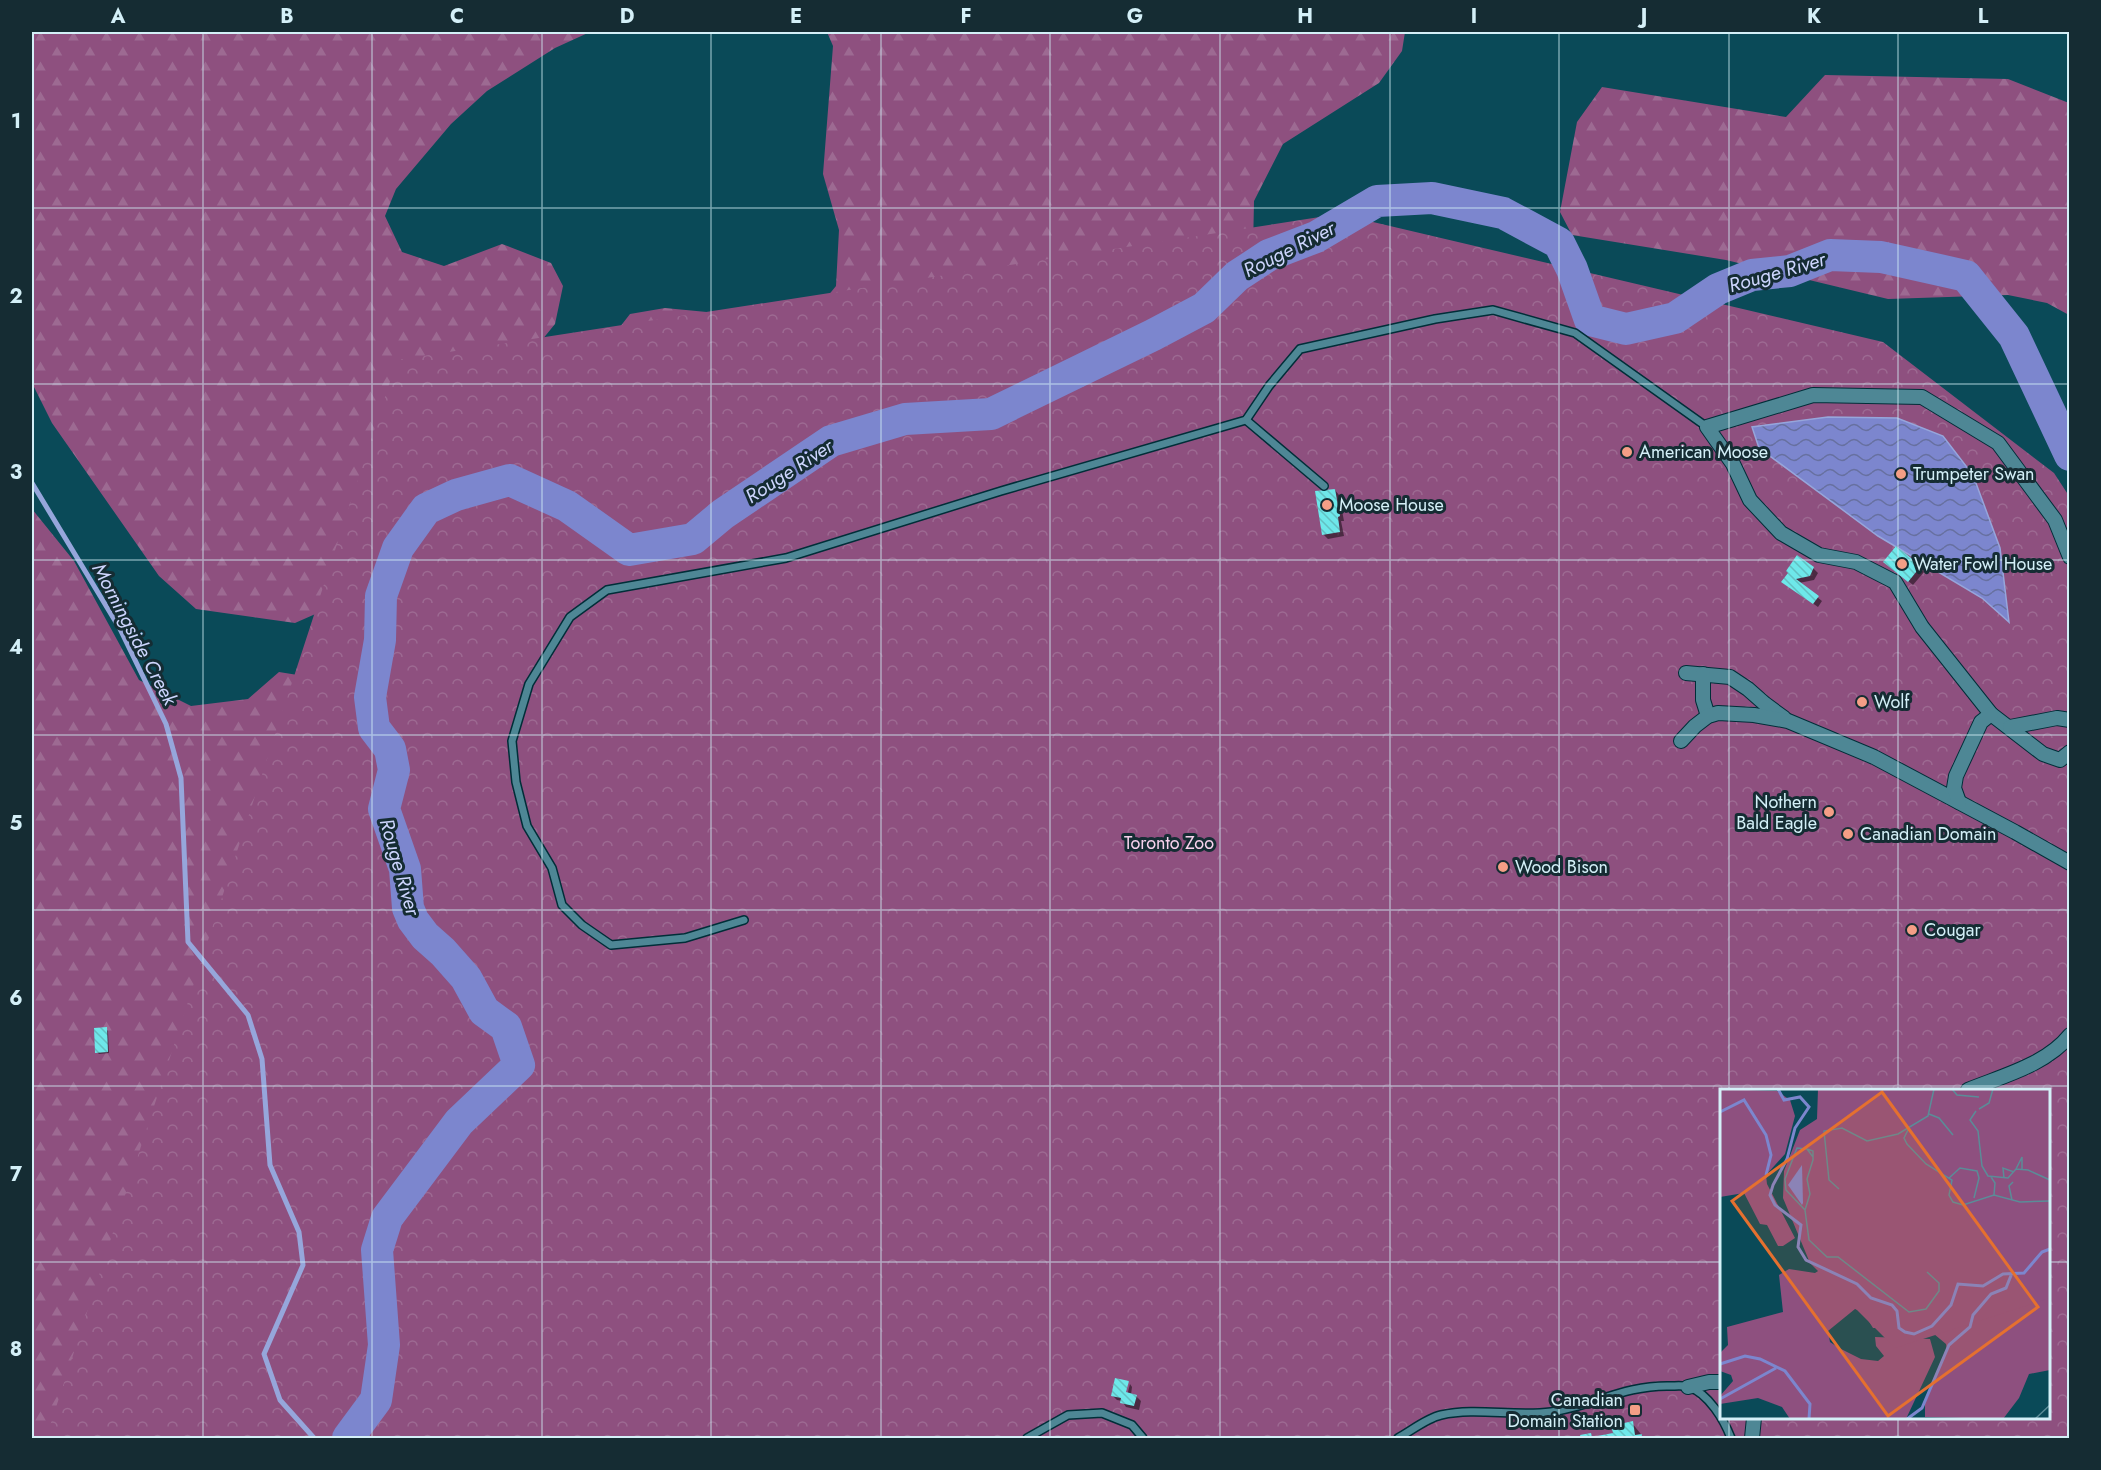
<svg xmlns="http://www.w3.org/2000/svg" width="2101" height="1470" font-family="Jost,sans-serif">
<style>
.forest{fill:url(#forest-firs)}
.park{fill:url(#park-crowns);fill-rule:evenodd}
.water{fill:url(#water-waves);stroke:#96a6db;stroke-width:1.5}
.shadow{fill:#0007}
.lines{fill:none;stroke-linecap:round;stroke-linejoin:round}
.stream{stroke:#96a6db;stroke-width:5}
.river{stroke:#7c86ce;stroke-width:32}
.building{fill:url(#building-back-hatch)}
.lane-casing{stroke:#002e38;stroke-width:10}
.street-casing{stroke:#002e38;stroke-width:16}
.lane{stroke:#4e8795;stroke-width:7}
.street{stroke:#4e8795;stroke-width:14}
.grid{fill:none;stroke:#d4f0f8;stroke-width:1.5;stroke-opacity:0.55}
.poi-dot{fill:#f49e86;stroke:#152c33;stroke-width:2}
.labels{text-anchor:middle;stroke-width:6;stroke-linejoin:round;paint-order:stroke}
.poi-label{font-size:18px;fill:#d4f0f8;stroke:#152c33;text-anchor:start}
.park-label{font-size:18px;fill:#f8d2ed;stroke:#152c33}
.water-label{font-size:20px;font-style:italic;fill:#cdd5fd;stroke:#152c33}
.inset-river{fill:none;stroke:#7c86ce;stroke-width:3}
.inset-road{fill:none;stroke:#5b8c98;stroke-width:1.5}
.view{fill:#e5702f;fill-opacity:0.15;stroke:#e5702f;stroke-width:3}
.inset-edge{fill:none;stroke:#d4f0f8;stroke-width:3}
.neatline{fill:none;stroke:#d4f0f8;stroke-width:2}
.grid-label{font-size:20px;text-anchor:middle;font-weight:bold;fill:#d4f0f8}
</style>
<defs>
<pattern id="forest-firs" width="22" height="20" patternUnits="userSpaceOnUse" patternTransform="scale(1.5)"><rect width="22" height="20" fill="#8e507f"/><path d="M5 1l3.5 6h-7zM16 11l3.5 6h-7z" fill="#9d6a92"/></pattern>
<pattern id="park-crowns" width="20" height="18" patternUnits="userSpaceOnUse" patternTransform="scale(1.5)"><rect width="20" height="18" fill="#8e507f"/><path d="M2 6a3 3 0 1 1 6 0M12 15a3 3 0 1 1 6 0" fill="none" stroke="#9d6a92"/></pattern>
<pattern id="water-waves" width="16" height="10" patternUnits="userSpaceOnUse" patternTransform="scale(1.5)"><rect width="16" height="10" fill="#7c86ce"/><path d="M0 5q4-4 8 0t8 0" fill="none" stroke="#6770a0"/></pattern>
<pattern id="building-back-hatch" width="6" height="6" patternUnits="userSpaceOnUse" patternTransform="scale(1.5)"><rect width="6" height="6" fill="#6ee8ea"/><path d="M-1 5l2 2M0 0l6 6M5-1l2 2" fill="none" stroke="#62c0c2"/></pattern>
</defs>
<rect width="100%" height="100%" fill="#0a4a58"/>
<g class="forest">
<path d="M 32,32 L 590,32 L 555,48 L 487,91 L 451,124 L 396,189 L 385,216 L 402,252 L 444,266 L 502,244 L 551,263 L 563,286 L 555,324 L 471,427 L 329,608 L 295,623 L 196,609 L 159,576 L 52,423 L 32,383 Z"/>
<path d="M 827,32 L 1405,32 L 1402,51 L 1379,83 L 1283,144 L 1254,201 L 1252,299 L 585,372 L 630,314 L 665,308 L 780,319 L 818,308 L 836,286 L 839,230 L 823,174 L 833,46 Z"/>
<path d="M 1825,75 L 2008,79 L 2069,103 L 2069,315 L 2047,303 L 2008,295 L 1888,299 L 1726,260 L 1572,235 L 1560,212 L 1577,122 L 1602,87 L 1786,117 Z"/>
<path d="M 32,509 L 74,561 L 139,680 L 191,706 L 248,699 L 279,672 L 310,677 L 308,1438 L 32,1438 Z"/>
</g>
<path class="park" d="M 1339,214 L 1883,342 L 2054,473 L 2069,496 L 2069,1438 L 46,1438 L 397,360 ZM 1722,1090 L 2048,1090 L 2048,1418 L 1722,1418 Z"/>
<path class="water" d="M 1828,417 L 1897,418 L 1943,436 L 1973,475 L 2000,548 L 2009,622 L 1982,598 L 1878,536 L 1759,448 L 1752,427 Z"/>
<g class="shadow">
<path d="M 1335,490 L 1339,495 L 1344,521 L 1341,521 L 1344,536 L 1328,539 L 1323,534 Z"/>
<path d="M 1890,566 L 1920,568 L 1924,572 L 1913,585 Z"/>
<path d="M 1813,568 L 1818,573 L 1814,580 L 1799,583 L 1822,601 L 1818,607 L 1783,582 Z"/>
<path d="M 106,1029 L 108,1031 L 109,1053 L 99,1054 L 97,1052 Z"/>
<path d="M 1128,1383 L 1123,1399 L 1126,1400 L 1130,1384 L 1132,1387 L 1131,1395 L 1136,1396 L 1141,1401 L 1139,1410 L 1126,1407 L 1122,1401 L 1117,1400 L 1112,1395 Z"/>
<path d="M 1632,1423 L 1644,1438 L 1582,1438 L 1581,1437 L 1591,1435 L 1594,1438 L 1615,1434 Z"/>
</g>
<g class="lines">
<path class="stream" d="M 32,483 L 120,629 L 166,724 L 181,778 L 188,942 L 248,1015 L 262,1059 L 270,1165 L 299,1232 L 303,1265 L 264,1354 L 280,1400 L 314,1438"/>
<path class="river" d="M 348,1438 L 376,1400 L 384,1345 L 377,1250 L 387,1218 L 459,1122 L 519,1065 L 506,1027 L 484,1011 L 466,978 L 443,952 L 425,936 L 413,920 L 408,908 L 405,869 L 384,809 L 394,770 L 390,749 L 374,728 L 370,697 L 380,640 L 381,596 L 398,548 L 426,509 L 456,495 L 510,480 L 567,506 L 629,550 L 693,539 L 723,514 L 831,441 L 905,419 L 991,414 L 1153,335 L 1204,308 L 1237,276 L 1269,255 L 1316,237 L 1377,201 L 1432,198 L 1503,213 L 1559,243 L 1572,269 L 1590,320 L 1626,329 L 1675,318 L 1718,289 L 1752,275 L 1790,271 L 1830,255 L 1881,257 L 1966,276 L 2014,336 L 2070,455"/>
</g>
<g class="building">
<path d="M 1335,489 L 1340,516 L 1338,517 L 1340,532 L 1322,535 L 1315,491 Z"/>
<path d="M 1896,546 L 1921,566 L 1908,582 L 1883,562 Z"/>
<path d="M 1797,555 L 1814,567 L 1810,576 L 1796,579 L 1819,596 L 1813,604 L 1781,582 L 1788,573 L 1786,571 Z"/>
<path d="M 107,1027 L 108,1052 L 95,1053 L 94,1028 Z"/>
<path d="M 1115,1378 L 1129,1381 L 1126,1392 L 1137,1395 L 1134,1406 L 1120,1403 L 1121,1398 L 1111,1396 Z"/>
<path d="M 1633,1421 L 1635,1435 L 1642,1434 L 1642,1438 L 1580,1438 L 1580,1435 L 1591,1433 L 1592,1437 L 1613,1433 L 1611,1426 Z"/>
</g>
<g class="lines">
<g class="lane-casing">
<g id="lane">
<path d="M 1246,420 L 1324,486"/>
<path d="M 744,920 L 685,938 L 611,945 L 582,925 L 562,905 L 552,868 L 527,826 L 516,782 L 512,741 L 529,684 L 570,617 L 607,590 L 786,558 L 1001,491 L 1246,420 L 1269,386 L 1300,349 L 1435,319 L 1493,310 L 1575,333 L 1707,427"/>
<path d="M 1027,1438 L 1068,1415 L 1102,1413 L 1132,1425 L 1143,1438"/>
<path d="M 1398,1438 C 1411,1431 1427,1418 1441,1415 C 1477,1407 1514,1417 1551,1412 C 1593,1406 1624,1385 1670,1386 C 1676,1386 1684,1385 1689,1387 C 1709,1394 1724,1420 1731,1438"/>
</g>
</g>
<g class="street-casing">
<g id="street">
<path d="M 2070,557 L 2055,520 L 1998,443 L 1922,397 L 1813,395 L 1707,427 L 1733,464 L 1750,500 L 1781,533 L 1819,555 L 1856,562 L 1895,582 L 1922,627 L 1991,714 L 2043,754 L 2060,760 L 2070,752"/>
<path d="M 1686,673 L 1730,677 L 1748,689 L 1765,704 L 1784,718"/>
<path d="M 1703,674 L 1703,700 L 1708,716"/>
<path d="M 2010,727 L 2057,718 L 2070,720"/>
<path d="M 1681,741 L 1695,726 L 1708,716 L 1718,713 L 1754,715 L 1788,721 L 1874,757 L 2015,832 L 2070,863"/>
<path d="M 1959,802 L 1954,788 L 1956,776 L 1981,722 L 1991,714"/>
<path d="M 1968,1090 C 2002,1076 2046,1065 2070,1035"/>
<path d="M 1688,1387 L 1709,1382 L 1722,1382"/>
<path d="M 1752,1438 L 1754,1418"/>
</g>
</g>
<use href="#lane" class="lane"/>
<use href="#street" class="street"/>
</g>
<path class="grid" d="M 203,32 L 203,1438M 372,32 L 372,1438M 542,32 L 542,1438M 711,32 L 711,1438M 881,32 L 881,1438M 1050,32 L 1050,1438M 1220,32 L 1220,1438M 1390,32 L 1390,1438M 1559,32 L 1559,1438M 1729,32 L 1729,1090M 1898,32 L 1898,1090M 32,208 L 2070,208M 32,384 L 2070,384M 32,560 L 2070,560M 32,735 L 2070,735M 32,910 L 2070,910M 32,1086 L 2070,1086M 32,1262 L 1722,1262M 2048,1262 L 2070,1262M 1729,1418 L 1729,1438M 1898,1418 L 1898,1438"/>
<g class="poi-dot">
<circle cx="1627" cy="452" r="6"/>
<circle cx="1901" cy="474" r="6"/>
<circle cx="1327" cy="505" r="6"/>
<circle cx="1902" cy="564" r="6"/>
<circle cx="1862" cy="702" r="6"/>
<circle cx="1829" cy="812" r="6"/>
<circle cx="1848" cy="834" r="6"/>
<circle cx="1503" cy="867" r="6"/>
<circle cx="1912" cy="930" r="6"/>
<rect x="1629" y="1404" width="12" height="12" rx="3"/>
</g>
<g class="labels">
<g class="poi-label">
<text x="1639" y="458">American Moose</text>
<text x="1913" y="480">Trumpeter Swan</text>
<text x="1339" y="511">Moose House</text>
<text x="1914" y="570">Water Fowl House</text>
<text x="1874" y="708">Wolf</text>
<text x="1817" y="808" text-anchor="end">Nothern<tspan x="1817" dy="21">Bald Eagle</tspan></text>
<text x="1860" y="840">Canadian Domain</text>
<text x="1515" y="873">Wood Bison</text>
<text x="1924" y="936">Cougar</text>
<text x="1623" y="1406" text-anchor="end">Canadian<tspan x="1623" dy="21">Domain Station</tspan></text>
</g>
<g class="park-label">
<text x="1169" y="849">Toronto Zoo</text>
</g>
<g class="water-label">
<text transform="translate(1289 249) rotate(-27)" y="7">Rouge River</text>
<text transform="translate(1777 272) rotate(-16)" y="7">Rouge River</text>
<text transform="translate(789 471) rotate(-33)" y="7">Rouge River</text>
<text transform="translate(135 634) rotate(62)" y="7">Morningside Creek</text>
<text transform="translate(400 867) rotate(74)" y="7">Rouge River</text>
</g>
</g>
<g transform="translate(1720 1089)">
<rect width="330" height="330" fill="#0a4a58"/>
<path d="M 0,0 L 57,2 L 70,11 L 75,27 L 65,65 L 46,86 L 47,95 L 75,149 L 63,157 L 58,157 L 47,136 L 40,135 L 24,104 L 0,108 ZM 330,165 L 330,281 L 309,285 L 299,309 L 283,330 L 205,328 L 205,314 L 227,262 L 226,255 L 214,245 ZM 106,177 L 162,239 L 153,239 L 143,223 L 135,220 L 108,242 L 110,253 L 119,259 L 141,270 L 158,272 L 164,267 L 156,257 L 155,248 L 210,250 L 215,268 L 186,330 L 70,330 L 62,318 L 38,309 L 0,315 L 0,307 L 13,292 L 11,286 L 0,282 L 0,264 L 8,256 L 7,238 L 63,223 L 59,186 L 69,180 L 95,184 Z" fill="#8e507f"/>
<path d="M 98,0 L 330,0 L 330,209 L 175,259 L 90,174 L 63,109 L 64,82 L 80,41 L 97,30 Z" fill="#8e507f"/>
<path d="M 82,76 L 83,114 L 82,116 L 68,96 Z" fill="#7c86ce"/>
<path class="inset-river" d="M 58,0 L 64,11 L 80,8 L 89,18 L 75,39 L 67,70 L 53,96 L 50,106 L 55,116 L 81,136 L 78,158 L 86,171 L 137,195 L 151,209 L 172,216 L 177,222 L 179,239 L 185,243 L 194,245 L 212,237 L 231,216 L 238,195 L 263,197 L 283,185 L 304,184 L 322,163 L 330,160M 0,23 L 24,11 L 46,46 L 51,66 L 46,86M 0,275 L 25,267 L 40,270 L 65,282 L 90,315 L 89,330M 0,310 L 56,279M 187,330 L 202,319 L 229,256 L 250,238 L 253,226 L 271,205 L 286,199 L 292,184"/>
<path class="inset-road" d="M 232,0 L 237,6 L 259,8M 259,20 L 269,14 L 273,0M 256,22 L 250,31 L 258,42 L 262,77 L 268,87 L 288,89 L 296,80 L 308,81 L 330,91M 209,25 L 219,29 L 233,46M 188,41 L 184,49 L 187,55 L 206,75 L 232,91 L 229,106 L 233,113 L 243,116 L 274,106 L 300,113 L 330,112M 93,68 L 87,60 L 93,62 L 93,71 L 87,90 L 90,105 L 85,121 L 89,151 L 107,168 L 118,168 L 189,223 L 206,220 L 219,202 L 219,194 L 207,183M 296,80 L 302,68 L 302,80M 271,88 L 275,94 L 274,106M 229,89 L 240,79 L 257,82 L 259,89 L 254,109M 284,89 L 283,79 L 294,83M 119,100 L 109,91 L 104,42 L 122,39 L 147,52 L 178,45 L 208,27 L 214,0M 292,111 L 289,97 L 293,93M 85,121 L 66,101 L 65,90 L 77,59 L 87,60M 315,330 L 330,316"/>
<path class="view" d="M 162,3 L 318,218 L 168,327 L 12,112 Z"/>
<rect width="330" height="330" class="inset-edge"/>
</g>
<rect width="2101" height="1470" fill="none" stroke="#152c33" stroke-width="66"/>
<rect x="33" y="33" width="2035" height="1404" class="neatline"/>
<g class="grid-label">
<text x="118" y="23">A</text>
<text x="287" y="23">B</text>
<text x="457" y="23">C</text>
<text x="627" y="23">D</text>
<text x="796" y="23">E</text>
<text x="966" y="23">F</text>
<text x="1135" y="23">G</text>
<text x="1305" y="23">H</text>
<text x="1474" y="23">I</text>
<text x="1644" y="23">J</text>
<text x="1814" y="23">K</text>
<text x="1983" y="23">L</text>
<text x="16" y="128">1</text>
<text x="16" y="303">2</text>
<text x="16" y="479">3</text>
<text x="16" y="654">4</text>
<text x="16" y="830">5</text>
<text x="16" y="1005">6</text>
<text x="16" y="1181">7</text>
<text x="16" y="1356">8</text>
</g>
</svg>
